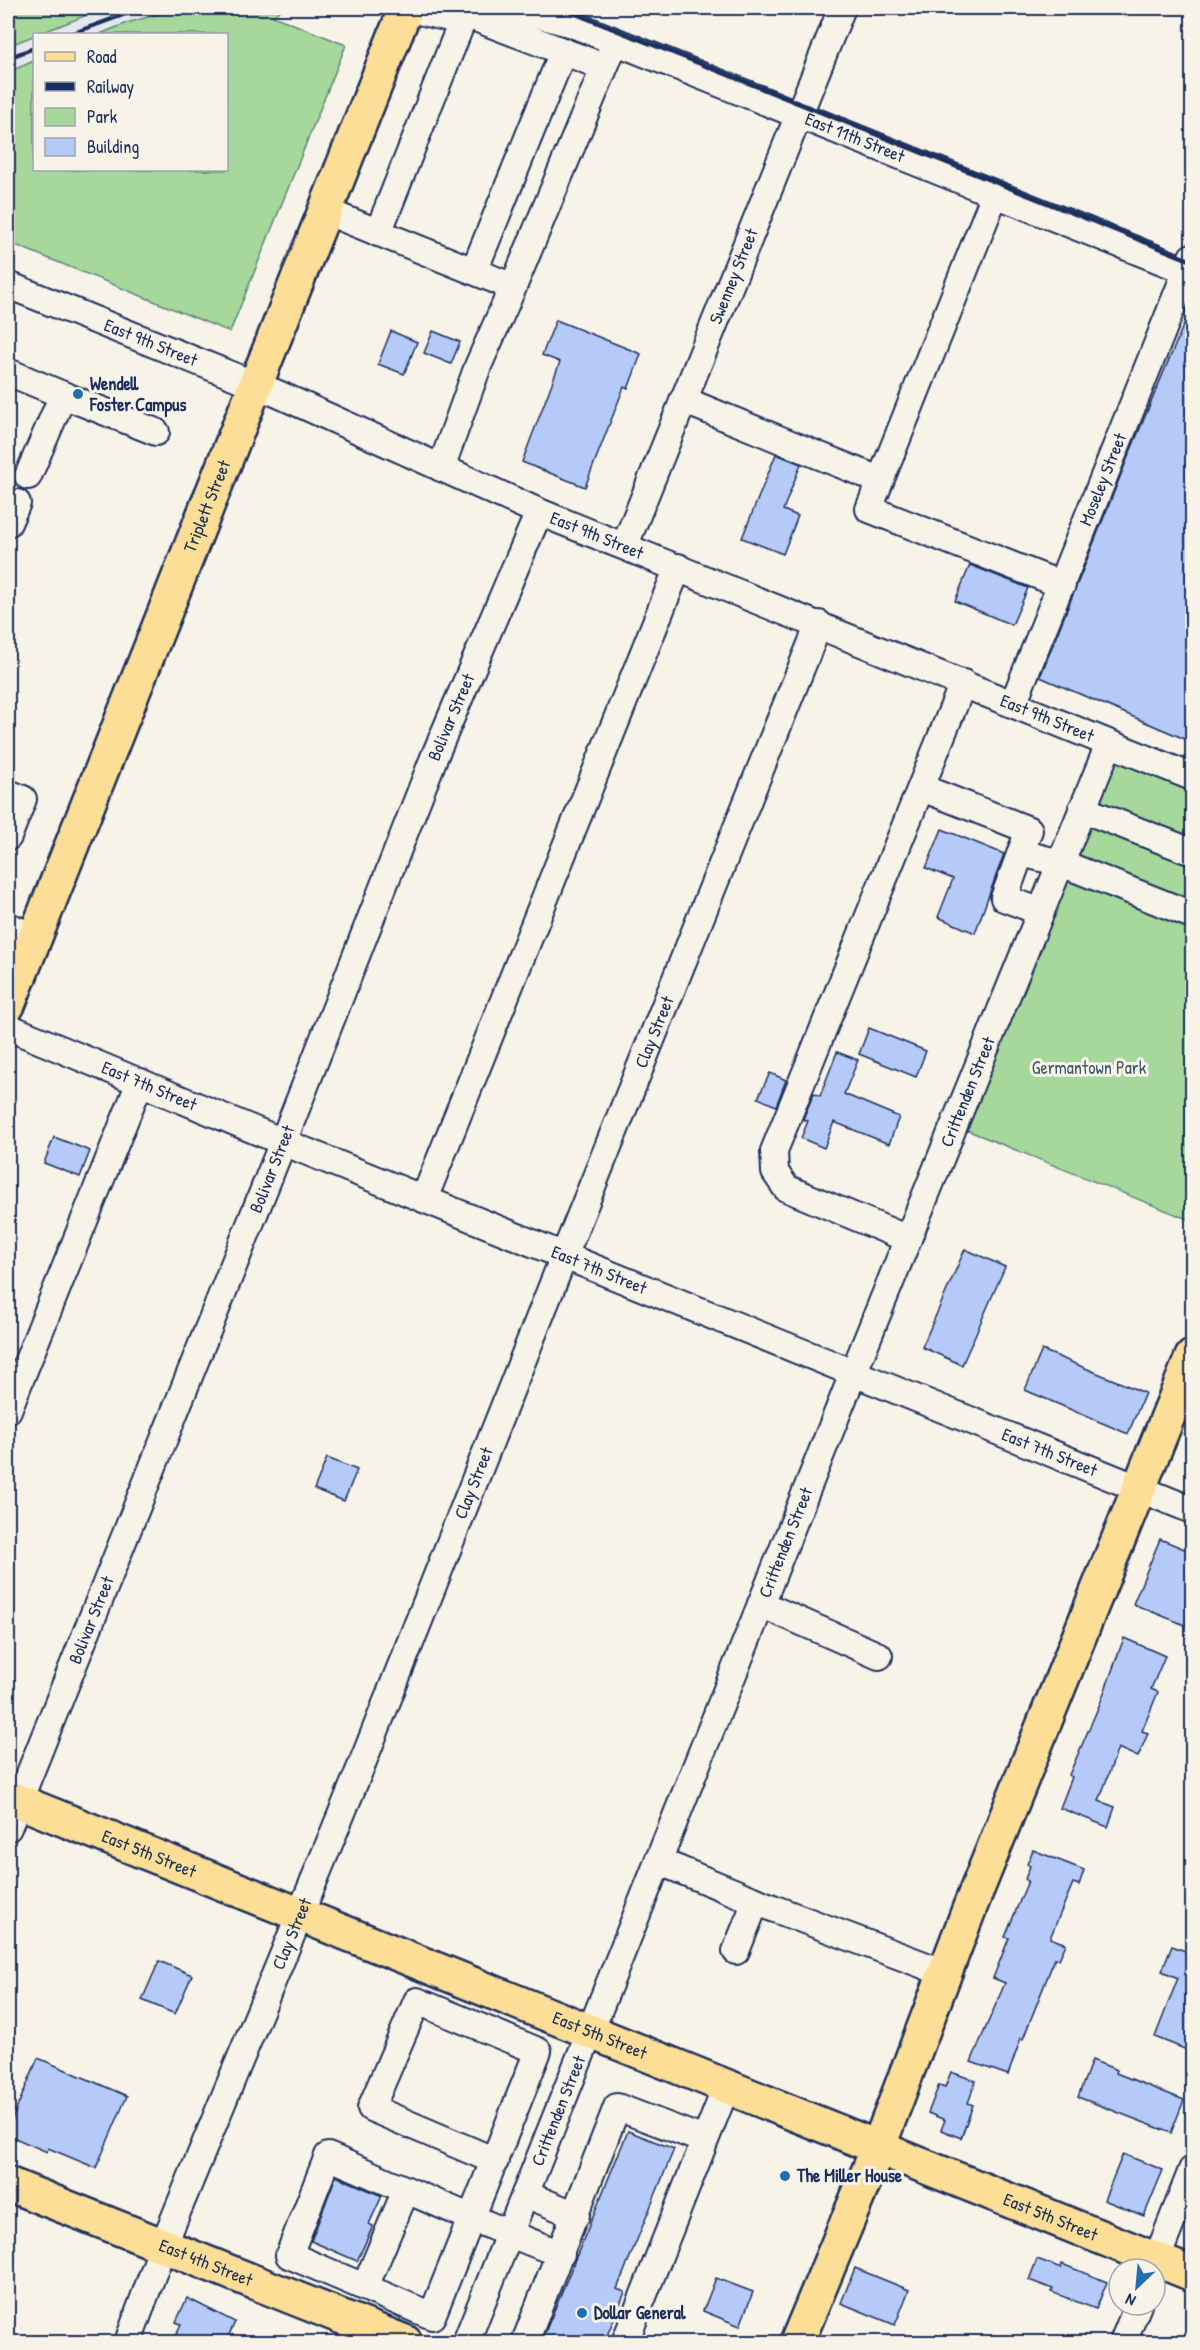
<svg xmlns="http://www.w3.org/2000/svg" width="1200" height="2350" font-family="'Patrick Hand',sans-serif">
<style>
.built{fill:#e4e7ed}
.green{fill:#a5d89a;stroke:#60847c;stroke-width:1.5}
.building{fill:#b6caf9;stroke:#1b2f5e;stroke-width:1.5}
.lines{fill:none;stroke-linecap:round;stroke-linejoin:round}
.minor-casing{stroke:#1b2f5e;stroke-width:30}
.major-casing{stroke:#1b2f5e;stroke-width:38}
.minor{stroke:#f7f3e8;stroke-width:26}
.major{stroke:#fcde96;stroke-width:33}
.rail{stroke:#1b2f5e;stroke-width:4.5}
.poi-dot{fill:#1f6fb2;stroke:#f7f3e8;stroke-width:2}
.labels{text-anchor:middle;stroke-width:6;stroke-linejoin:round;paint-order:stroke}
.street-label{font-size:18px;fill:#1b2f5e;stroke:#f7f3e8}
.poi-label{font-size:18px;font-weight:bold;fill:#1b2f5e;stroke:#f7f3e8;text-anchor:start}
.park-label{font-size:18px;fill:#3e596d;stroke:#f7f3e8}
</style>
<rect width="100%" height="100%" fill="#f7f3e8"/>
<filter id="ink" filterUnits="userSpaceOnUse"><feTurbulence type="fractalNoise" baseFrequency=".0167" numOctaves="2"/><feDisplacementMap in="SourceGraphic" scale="12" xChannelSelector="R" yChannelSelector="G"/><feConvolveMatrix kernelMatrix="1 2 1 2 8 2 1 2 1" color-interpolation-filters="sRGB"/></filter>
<g filter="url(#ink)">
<g class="built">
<path d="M 105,8 L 180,8 L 127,23 L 100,34 L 35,34 Z"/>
<path d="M 34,35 L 34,61 L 8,72 L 8,46 Z"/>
</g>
<g class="green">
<path d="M 8,8 L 105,8 L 8,46 Z"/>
<path d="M 180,8 L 283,8 L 273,16 L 346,45 L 230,332 L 8,242 L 8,72 L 34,61 L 34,170 L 226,170 L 226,34 L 100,34 L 127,23 Z"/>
<path d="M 1109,744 L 1192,777 L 1192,1221 L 954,1125 Z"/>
</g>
<g class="building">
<path d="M 1192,305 L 1192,742 L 1040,677 L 1128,457 Z"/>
<path d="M 556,320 L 641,354 L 628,389 L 624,387 L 585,487 L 522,462 L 560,362 L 542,355 Z"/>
<path d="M 391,331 L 417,342 L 404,374 L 378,364 Z"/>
<path d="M 433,331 L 460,342 L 451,364 L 424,353 Z"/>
<path d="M 776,454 L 801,464 L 783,510 L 798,516 L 783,554 L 742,538 Z"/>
<path d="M 970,565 L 1028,588 L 1012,625 L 955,601 Z"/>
<path d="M 942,829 L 1004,854 L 975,933 L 938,917 L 953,879 L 926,868 Z"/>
<path d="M 869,1028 L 926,1051 L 916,1077 L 859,1054 Z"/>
<path d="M 837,1052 L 858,1060 L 844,1094 L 899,1117 L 889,1144 L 834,1122 L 824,1148 L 801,1138 L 808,1121 L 803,1119 L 814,1093 L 820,1096 Z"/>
<path d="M 770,1073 L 786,1080 L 776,1106 L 758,1098 Z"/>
<path d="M 54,1137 L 90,1151 L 80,1177 L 44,1163 Z"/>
<path d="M 965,1249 L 1005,1267 L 962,1365 L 922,1347 Z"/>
<path d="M 1042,1350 L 1145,1393 L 1128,1434 L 1025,1390 Z"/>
<path d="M 327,1458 L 357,1470 L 344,1501 L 314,1489 Z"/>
<path d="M 1160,1539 L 1192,1552 L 1192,1628 L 1133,1604 Z"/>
<path d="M 1124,1638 L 1165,1656 L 1151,1689 L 1158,1692 L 1142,1731 L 1148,1733 L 1138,1757 L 1118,1748 L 1099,1801 L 1115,1807 L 1108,1827 L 1060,1808 L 1072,1777 L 1069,1775 L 1101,1701 Z"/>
<path d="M 1033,1850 L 1084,1870 L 1079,1885 L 1073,1883 L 1050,1938 L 1066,1944 L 1059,1959 L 1055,1958 L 1023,2039 L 1021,2038 L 1008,2075 L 971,2062 L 1005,1983 L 993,1978 L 1009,1938 L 1005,1937 L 1028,1881 L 1025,1879 L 1030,1866 L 1027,1864 Z"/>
<path d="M 1191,1944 L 1192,2035 L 1187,2050 L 1155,2037 L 1178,1978 L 1162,1971 L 1172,1946 L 1188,1952 Z"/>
<path d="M 159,1961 L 192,1975 L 175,2014 L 142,2000 Z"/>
<path d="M 38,2058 L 127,2096 L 96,2168 L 48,2148 L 47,2152 L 8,2135 L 8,2129 Z"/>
<path d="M 1092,2060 L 1117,2070 L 1116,2073 L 1184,2100 L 1171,2133 L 1078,2097 Z"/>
<path d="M 951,2072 L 976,2081 L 968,2103 L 973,2105 L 961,2138 L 941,2130 L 945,2120 L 928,2113 L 939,2085 L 945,2087 Z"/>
<path d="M 628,2131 L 674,2149 L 617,2289 L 625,2292 L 604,2343 L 562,2343 L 544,2335 Z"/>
<path d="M 1123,2154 L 1163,2170 L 1144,2216 L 1104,2200 Z"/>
<path d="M 336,2176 L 382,2196 L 369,2224 L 373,2226 L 357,2261 L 311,2241 Z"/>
<path d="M 1037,2259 L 1061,2268 L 1062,2264 L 1107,2282 L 1096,2309 L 1051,2292 L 1053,2289 L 1029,2280 Z"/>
<path d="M 855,2268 L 909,2290 L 895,2325 L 841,2303 Z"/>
<path d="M 716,2278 L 753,2292 L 740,2326 L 703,2311 Z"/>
<path d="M 187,2298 L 235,2322 L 225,2343 L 172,2343 L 181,2324 L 176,2322 Z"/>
</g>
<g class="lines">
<g class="minor-casing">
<g id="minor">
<path d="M 406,8 L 445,17 L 465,14"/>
<path id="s1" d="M 515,8 L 572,24 L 1192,273"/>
<path d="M 995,194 L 869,509 L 1062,585"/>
<path d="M 325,211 L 513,287 L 615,42"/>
<path d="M 378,233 L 465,14 L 604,67"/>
<path d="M 474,271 L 563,52"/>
<path id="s2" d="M 8,285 L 278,394 L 539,512 L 1192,777"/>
<path d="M 8,372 L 63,395"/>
<path d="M 683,400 L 879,480"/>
<path d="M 441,468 L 478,366 L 513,287"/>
<path d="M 28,476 L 63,395 L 156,432"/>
<path d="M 8,523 L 17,503"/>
<path id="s3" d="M 625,545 L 842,8"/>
<path id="s4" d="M 1013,704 L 1192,257"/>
<path d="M 922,788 L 1029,830 L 1004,898 L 1041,912"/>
<path d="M 8,793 L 23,799 L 8,837"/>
<path d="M 1082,809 L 1192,852"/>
<path d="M 1021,853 L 1061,863 L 1192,915"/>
<path d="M 8,926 L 35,937"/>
<path id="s5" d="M 8,1027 L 283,1142 L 1192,1510"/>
<path d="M 424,1199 L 678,567"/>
<path d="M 908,1239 L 786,1188 L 775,1172 L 774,1151 L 963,683"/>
<path d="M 8,1410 L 140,1082"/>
<path d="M 761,1604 L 879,1656"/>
<path id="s6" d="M 8,1828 L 283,1142 L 435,755 L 539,512"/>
<path d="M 658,1861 L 775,1909 L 945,1973"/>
<path d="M 736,1951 L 756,1901"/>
<path d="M 495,2161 L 371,2108 L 417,2001 L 538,2051 C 503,2140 467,2227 432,2316 L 289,2255 L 328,2156 C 405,2189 482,2224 561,2254"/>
<path d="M 525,2194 L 576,2215"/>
<path d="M 1153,2269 L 1192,2170"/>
<path d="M 365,2287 L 406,2190"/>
<path id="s7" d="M 128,2342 L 163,2246 L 360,1769 L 564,1256 L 819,624"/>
<path id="s8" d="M 466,2342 L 853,1374 L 1109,744"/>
<path d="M 525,2342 L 617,2107 L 704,2140"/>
<path d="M 625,2342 L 727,2085"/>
<path d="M 1123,2342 L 1138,2305"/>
</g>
</g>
<g class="major-casing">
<g id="major">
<path id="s9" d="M 8,1005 L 406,8"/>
<path id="s10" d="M 8,1797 L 1192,2274"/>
<path id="s11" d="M 8,2184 L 405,2342"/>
<path d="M 797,2342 L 878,2148 L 970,1907 L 1192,1357"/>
</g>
</g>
<use href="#minor" class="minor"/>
<use href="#major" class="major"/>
<g class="rail">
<path d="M 561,8 L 1192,261"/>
<path d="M 71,34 L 142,8"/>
<path d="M 8,58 L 34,48"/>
</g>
</g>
</g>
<g class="poi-dot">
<circle cx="78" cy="394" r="6"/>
<circle cx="785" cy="2176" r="6"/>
<circle cx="582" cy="2313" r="6"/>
</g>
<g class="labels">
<g class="street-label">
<text dy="6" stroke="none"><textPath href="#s1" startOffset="364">East 11th Street</textPath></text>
<text dy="6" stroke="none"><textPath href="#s3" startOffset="290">Swenney Street</textPath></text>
<text dy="6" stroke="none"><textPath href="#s2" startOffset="154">East 9th Street</textPath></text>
<text dy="6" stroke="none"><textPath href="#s4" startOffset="242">Moseley Street</textPath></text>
<text dy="6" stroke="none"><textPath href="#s9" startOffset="537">Triplett Street</textPath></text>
<text dy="6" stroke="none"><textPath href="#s2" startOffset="640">East 9th Street</textPath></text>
<text dy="6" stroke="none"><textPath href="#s6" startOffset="1196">Bolivar Street</textPath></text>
<text dy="6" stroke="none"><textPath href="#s2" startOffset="1126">East 9th Street</textPath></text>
<text dy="6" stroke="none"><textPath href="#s7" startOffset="1412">Clay Street</textPath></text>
<text dy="6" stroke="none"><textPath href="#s5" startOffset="153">East 7th Street</textPath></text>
<text dy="6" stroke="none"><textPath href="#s8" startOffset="1347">Crittenden Street</textPath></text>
<text dy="6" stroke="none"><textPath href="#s6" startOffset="710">Bolivar Street</textPath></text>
<text dy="6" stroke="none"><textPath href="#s5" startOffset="639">East 7th Street</textPath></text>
<text dy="6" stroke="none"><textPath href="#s5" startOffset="1125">East 7th Street</textPath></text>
<text dy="6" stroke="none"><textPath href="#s7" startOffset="926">Clay Street</textPath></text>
<text dy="6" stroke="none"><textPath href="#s8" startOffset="861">Crittenden Street</textPath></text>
<text dy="6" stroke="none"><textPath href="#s6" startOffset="224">Bolivar Street</textPath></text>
<text dy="6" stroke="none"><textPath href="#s10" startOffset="152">East 5th Street</textPath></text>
<text dy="6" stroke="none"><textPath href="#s7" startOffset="440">Clay Street</textPath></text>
<text dy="6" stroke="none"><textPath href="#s10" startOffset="638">East 5th Street</textPath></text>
<text dy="6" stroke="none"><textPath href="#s8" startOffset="249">Crittenden Street</textPath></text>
<text dy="6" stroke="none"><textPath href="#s10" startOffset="1124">East 5th Street</textPath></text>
<text dy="6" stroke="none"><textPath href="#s11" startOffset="213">East 4th Street</textPath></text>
</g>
<g class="poi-label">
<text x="90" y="390">Wendell<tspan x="90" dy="21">Foster Campus</tspan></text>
<text x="797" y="2182">The Miller House</text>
<text x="594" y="2319">Dollar General</text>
</g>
<g class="park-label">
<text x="1089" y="1074">Germantown Park</text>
</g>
</g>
<rect width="1200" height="2350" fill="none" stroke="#f7f3e8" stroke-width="30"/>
<rect x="15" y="15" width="1170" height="2320" fill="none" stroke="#1b2f5e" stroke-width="2" filter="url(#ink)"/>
<rect x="33" y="33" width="195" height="138" fill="#f7f3e8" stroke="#9fa5b1" stroke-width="1.5"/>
<rect x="45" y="52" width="30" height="9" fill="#fcde96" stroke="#9fa5b1" stroke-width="1.5"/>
<text x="87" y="63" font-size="18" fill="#1b2f5e">Road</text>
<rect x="45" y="82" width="30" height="9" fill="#1b2f5e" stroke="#9fa5b1" stroke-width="1.5"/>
<text x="87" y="93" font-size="18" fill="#1b2f5e">Railway</text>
<rect x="45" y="108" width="30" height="18" fill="#a5d89a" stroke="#9fa5b1" stroke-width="1.5"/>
<text x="87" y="123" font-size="18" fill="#1b2f5e">Park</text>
<rect x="45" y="138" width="30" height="18" fill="#b6caf9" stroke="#9fa5b1" stroke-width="1.5"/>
<text x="87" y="153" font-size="18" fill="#1b2f5e">Building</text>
<g transform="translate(1137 2287) rotate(206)"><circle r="28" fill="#f7f3e8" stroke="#9fa5b1" stroke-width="1.5"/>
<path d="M0-4.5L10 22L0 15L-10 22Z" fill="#1f6fb2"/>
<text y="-9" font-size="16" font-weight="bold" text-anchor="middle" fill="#1b2f5e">N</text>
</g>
</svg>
